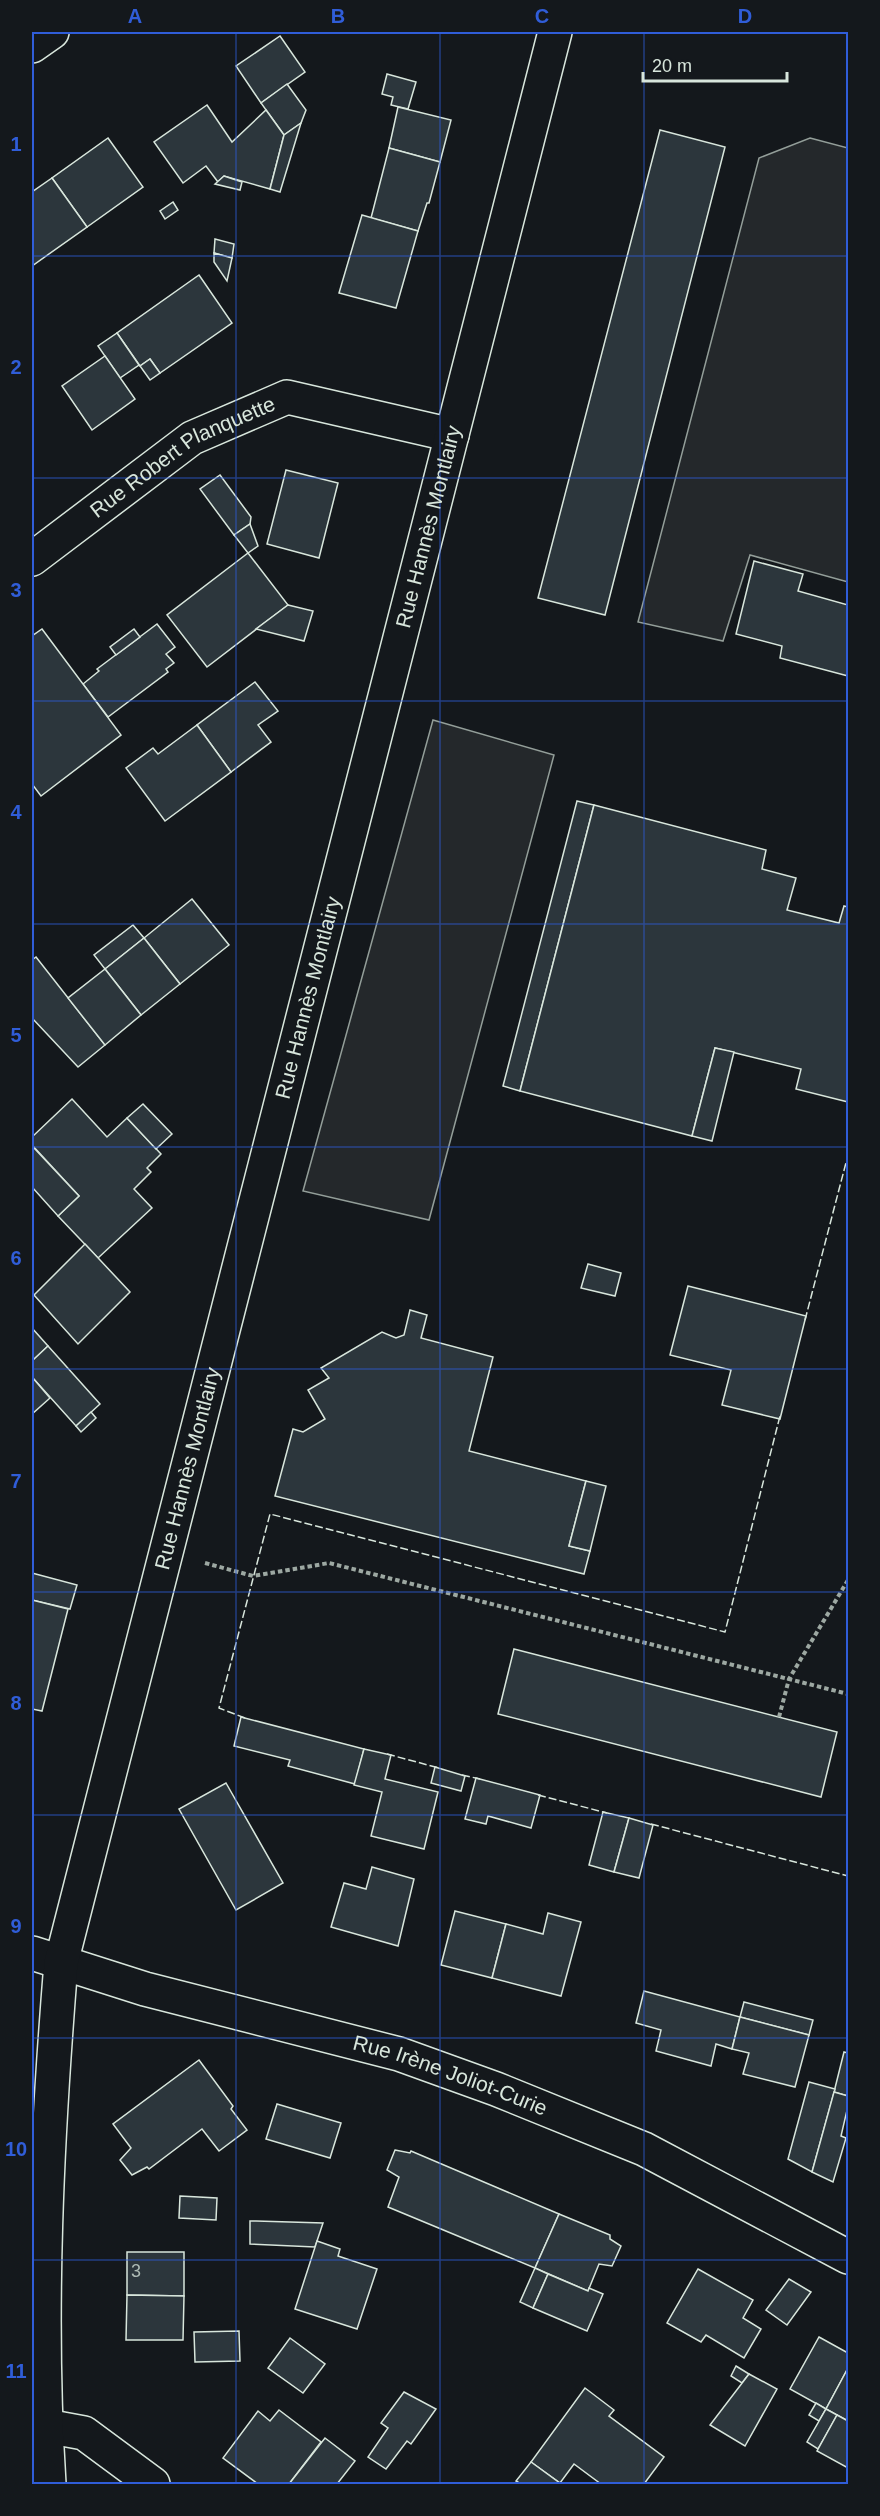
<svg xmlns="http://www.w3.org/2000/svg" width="880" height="2516" font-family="Helvetica,sans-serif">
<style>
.parking{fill:#24282b;stroke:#939e99;stroke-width:1.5}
.building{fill:#2c363c;stroke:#d8e6dc;stroke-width:1.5}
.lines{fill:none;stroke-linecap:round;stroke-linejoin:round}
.minor-casing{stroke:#d8e6dc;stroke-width:36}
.path{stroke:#9da8a2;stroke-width:4;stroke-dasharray:4.5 3;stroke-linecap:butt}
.minor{stroke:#14181c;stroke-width:33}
.fence{stroke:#d8e6dc;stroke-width:1.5;stroke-dasharray:8 3;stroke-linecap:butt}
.grid{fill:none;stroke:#305dd8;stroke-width:1.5;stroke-opacity:0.55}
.labels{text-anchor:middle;stroke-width:4.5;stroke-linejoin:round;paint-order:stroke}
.number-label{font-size:18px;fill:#adbab4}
.street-label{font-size:21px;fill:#d8e6dc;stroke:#14181c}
.neatline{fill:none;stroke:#305dd8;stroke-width:2}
.grid-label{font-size:20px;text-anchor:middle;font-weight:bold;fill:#305dd8}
</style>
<rect width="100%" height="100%" fill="#14181c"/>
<g class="parking">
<path d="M 810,138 L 848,148 L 848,582 L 750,555 L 723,641 L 638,622 L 759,158 Z"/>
<path d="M 433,720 L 554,755 L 429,1220 L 303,1191 Z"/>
</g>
<g class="building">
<path d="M 280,36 L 305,72 L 261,103 L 236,66 Z"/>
<path d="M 387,74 L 416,82 L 408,109 L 391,105 L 393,97 L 382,94 Z"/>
<path d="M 287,84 L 306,110 L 301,123 L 284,135 L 261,103 Z"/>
<path d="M 207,105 L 232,142 L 266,110 L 284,135 L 270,189 L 224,176 L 218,182 L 206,166 L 183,183 L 154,142 Z"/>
<path d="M 398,107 L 451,120 L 440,162 L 389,148 Z"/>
<path d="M 301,123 L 280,192 L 270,189 L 284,135 Z"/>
<path d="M 660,130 L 725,147 L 605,615 L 538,598 Z"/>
<path d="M 108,138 L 143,187 L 87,227 L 52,178 Z"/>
<path d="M 389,148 L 440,162 L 429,203 L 427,203 L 418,231 L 371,218 Z"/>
<path d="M 224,176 L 242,182 L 240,190 L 215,184 Z"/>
<path d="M 52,178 L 87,227 L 32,266 L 32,192 Z"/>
<path d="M 173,202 L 178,210 L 165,219 L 160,211 Z"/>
<path d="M 362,215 L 418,231 L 396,308 L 339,293 Z"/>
<path d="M 215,239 L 234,244 L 232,258 L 214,253 Z"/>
<path d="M 214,253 L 232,258 L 227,281 L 214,262 Z"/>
<path d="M 199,275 L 232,323 L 160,373 L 150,359 L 140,366 L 117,333 Z"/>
<path d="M 117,333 L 139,365 L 120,378 L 98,346 Z"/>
<path d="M 105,356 L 135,399 L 92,430 L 62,386 Z"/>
<path d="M 150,359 L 160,373 L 150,380 L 140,366 Z"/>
<path d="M 286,470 L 338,483 L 319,558 L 267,544 Z"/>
<path d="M 220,475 L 251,517 L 250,524 L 234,535 L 200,489 Z"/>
<path d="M 250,524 L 258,546 L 248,553 L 234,535 Z"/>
<path d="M 248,553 L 288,605 L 207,667 L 167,615 Z"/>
<path d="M 754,561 L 803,574 L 798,591 L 848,605 L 848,676 L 780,658 L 782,646 L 736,634 Z"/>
<path d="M 288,605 L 313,611 L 304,641 L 256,629 Z"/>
<path d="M 157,624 L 175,647 L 166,654 L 174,663 L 166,669 L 168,672 L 108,717 L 83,684 L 99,671 L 97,669 Z"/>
<path d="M 42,629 L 121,735 L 41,796 L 32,784 L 32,636 Z"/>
<path d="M 134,629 L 140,637 L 116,655 L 110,647 Z"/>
<path d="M 255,682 L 278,711 L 258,725 L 271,742 L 231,772 L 197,725 Z"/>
<path d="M 197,725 L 231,772 L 165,821 L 126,768 L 153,748 L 158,754 Z"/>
<path d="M 577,801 L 594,805 L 520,1091 L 503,1086 Z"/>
<path d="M 594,805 L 766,850 L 762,869 L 796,878 L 787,910 L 839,923 L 844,906 L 848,907 L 848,1102 L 796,1089 L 801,1069 L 715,1048 L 692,1136 L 520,1091 Z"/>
<path d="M 192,899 L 229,945 L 180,984 L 144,938 Z"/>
<path d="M 133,925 L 144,938 L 105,969 L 94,955 Z"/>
<path d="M 144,938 L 180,984 L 141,1015 L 105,969 Z"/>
<path d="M 36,957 L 105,1045 L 78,1067 L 32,1018 L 32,960 Z"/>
<path d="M 105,969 L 141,1015 L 105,1045 L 68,998 Z"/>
<path d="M 715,1048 L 734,1052 L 712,1141 L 692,1136 Z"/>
<path d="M 72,1099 L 107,1137 L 127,1118 L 161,1154 L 147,1168 L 151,1172 L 134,1189 L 152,1208 L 98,1258 L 58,1216 L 79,1196 L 32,1145 L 32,1137 Z"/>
<path d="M 143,1104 L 172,1134 L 156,1149 L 127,1118 Z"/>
<path d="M 34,1148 L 79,1196 L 58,1216 L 32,1187 L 32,1151 Z"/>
<path d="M 85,1244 L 130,1292 L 78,1344 L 34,1295 Z"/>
<path d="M 588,1264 L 621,1273 L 615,1296 L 581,1288 Z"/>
<path d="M 688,1286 L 806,1316 L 780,1419 L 722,1405 L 731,1370 L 670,1355 Z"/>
<path d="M 410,1310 L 427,1315 L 421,1338 L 493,1357 L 469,1451 L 586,1481 L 569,1546 L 590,1551 L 584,1574 L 275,1496 L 293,1429 L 303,1432 L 325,1419 L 308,1390 L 329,1378 L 321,1368 L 382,1332 L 396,1338 L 404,1335 Z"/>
<path d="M 32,1328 L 48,1346 L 32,1361 Z"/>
<path d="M 48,1346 L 100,1404 L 76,1426 L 32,1377 L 32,1361 Z"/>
<path d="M 32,1377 L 50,1398 L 32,1414 Z"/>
<path d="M 91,1412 L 96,1418 L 81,1432 L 76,1426 Z"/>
<path d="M 586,1481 L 606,1486 L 590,1551 L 569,1546 Z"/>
<path d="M 32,1573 L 77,1585 L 70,1609 L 32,1600 Z"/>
<path d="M 32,1600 L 68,1609 L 42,1711 L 32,1709 Z"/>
<path d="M 514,1649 L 837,1732 L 821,1797 L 498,1714 Z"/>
<path d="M 241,1717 L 364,1749 L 355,1784 L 288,1766 L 290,1760 L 234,1746 Z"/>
<path d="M 364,1749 L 391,1755 L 385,1779 L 438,1792 L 424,1849 L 371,1836 L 382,1792 L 354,1785 Z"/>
<path d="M 435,1767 L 465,1776 L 461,1791 L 431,1783 Z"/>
<path d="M 476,1778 L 540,1795 L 531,1828 L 488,1816 L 486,1824 L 465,1819 Z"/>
<path d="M 226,1783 L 283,1883 L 236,1910 L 179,1809 Z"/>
<path d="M 603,1812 L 629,1818 L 614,1872 L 589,1865 Z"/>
<path d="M 629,1818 L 653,1825 L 639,1878 L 614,1872 Z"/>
<path d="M 372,1867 L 414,1879 L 398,1946 L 331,1927 L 344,1883 L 366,1889 Z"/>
<path d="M 455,1911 L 506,1924 L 492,1978 L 441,1965 Z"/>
<path d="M 548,1913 L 581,1922 L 561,1996 L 492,1978 L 506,1924 L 543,1934 Z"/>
<path d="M 644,1991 L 740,2017 L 732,2049 L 716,2044 L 711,2066 L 656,2051 L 661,2030 L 636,2023 Z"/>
<path d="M 744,2002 L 813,2020 L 809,2035 L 740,2017 Z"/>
<path d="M 740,2017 L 809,2035 L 795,2087 L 743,2074 L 749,2053 L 732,2049 Z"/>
<path d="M 844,2052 L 848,2053 L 848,2096 L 834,2092 Z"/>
<path d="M 199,2060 L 233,2106 L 231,2109 L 247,2130 L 219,2151 L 202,2129 L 149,2169 L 147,2167 L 132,2175 L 120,2160 L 131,2148 L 113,2124 Z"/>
<path d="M 809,2082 L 835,2089 L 812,2172 L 788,2159 Z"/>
<path d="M 834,2092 L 848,2096 L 848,2106 L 841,2136 L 846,2138 L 833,2182 L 812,2172 Z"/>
<path d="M 277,2104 L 341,2123 L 330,2158 L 266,2139 Z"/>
<path d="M 395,2150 L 410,2153 L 411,2151 L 559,2214 L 535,2268 L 388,2207 L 399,2177 L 387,2170 Z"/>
<path d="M 180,2196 L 217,2198 L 216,2220 L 179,2218 Z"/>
<path d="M 559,2214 L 610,2235 L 610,2239 L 621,2246 L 612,2266 L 599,2264 L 588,2291 L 535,2268 Z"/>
<path d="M 250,2221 L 256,2221 L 323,2223 L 315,2247 L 250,2244 Z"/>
<path d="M 317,2241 L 340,2249 L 338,2256 L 377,2269 L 357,2329 L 295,2309 Z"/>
<path d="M 127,2252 L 184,2252 L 184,2296 L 127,2295 Z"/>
<path d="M 535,2268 L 548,2274 L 533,2308 L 520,2302 Z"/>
<path d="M 698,2269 L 753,2300 L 743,2318 L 761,2329 L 744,2358 L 706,2335 L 701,2342 L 667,2323 Z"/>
<path d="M 548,2274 L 588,2291 L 589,2288 L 603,2294 L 587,2331 L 533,2308 Z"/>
<path d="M 789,2279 L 811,2292 L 787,2325 L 766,2310 Z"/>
<path d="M 127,2295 L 184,2296 L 183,2340 L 126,2340 Z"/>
<path d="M 239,2331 L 240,2361 L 195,2362 L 194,2332 Z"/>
<path d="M 819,2337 L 848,2353 L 848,2368 L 826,2409 L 790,2389 Z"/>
<path d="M 290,2338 L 325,2364 L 303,2393 L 268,2368 Z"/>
<path d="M 736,2366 L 749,2374 L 742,2383 L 731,2376 Z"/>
<path d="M 848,2368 L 848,2421 L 826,2409 Z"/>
<path d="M 749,2374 L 777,2389 L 745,2446 L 710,2425 Z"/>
<path d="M 585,2388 L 614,2410 L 609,2416 L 664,2457 L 644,2484 L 601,2484 L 574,2464 L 560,2483 L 531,2462 Z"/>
<path d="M 404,2392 L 436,2409 L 411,2444 L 407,2441 L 386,2469 L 368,2457 L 388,2428 L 381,2423 Z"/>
<path d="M 816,2403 L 826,2409 L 819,2421 L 809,2415 Z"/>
<path d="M 826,2409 L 837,2415 L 818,2449 L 807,2442 Z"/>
<path d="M 279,2410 L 321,2442 L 289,2484 L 258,2484 L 223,2458 L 258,2411 L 270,2421 Z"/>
<path d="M 837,2415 L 848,2421 L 848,2468 L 817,2451 Z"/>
<path d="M 325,2438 L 355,2461 L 337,2484 L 289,2484 Z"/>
<path d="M 531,2462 L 560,2483 L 562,2484 L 521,2484 L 516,2481 Z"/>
</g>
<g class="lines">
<g class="minor-casing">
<g id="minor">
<path d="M 32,46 L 52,32"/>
<path id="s1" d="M 32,559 L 192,438 L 287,397 L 452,435"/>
<path id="s2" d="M 32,1953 L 145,1989 L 399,2054 L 496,2089 L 644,2149 L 848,2257"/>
<path d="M 46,2426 L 84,2433 L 153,2484"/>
<path id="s3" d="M 49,2484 C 38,2311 47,2136 61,1963 L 555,32"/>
</g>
</g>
<g class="path">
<path d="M 205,1563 L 253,1576 L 329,1563 L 848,1694"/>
<path d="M 779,1717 L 789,1679 L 848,1580"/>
</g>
<use href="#minor" class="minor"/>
<g class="fence">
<path d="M 805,1320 L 848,1155"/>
<path d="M 245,1718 L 219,1708 L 270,1514 L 725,1632 L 780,1416"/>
<path d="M 387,1754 L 439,1768"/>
<path d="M 462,1775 L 480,1779"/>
<path d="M 538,1795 L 607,1813"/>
<path d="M 651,1824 L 848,1876"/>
</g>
</g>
<path class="grid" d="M 236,32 L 236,2484M 440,32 L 440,2484M 644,32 L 644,2484M 32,256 L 848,256M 32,478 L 848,478M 32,701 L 848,701M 32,924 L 848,924M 32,1147 L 848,1147M 32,1369 L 848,1369M 32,1592 L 848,1592M 32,1815 L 848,1815M 32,2038 L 848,2038M 32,2260 L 848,2260"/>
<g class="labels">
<g class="number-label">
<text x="136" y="2277">3</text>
</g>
<g class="street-label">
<text dy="7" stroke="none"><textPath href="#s1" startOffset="183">Rue Robert Planquette</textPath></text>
<text dy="7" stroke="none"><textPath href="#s3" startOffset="2004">Rue Hannès Montlairy</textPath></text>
<text dy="7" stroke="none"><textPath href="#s3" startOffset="1518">Rue Hannès Montlairy</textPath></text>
<text dy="7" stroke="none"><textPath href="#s3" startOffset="1032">Rue Hannès Montlairy</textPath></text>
<text dy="7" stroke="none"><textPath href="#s2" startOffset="436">Rue Irène Joliot-Curie</textPath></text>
</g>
</g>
<rect width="880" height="2516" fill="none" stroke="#14181c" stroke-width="66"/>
<path d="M643 72v9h144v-9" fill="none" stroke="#d8e6dc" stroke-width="3"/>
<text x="652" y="72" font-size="18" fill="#d8e6dc" stroke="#14181c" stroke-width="4.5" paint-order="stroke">20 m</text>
<rect x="33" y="33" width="814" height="2450" class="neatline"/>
<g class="grid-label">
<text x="135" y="23">A</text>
<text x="338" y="23">B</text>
<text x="542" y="23">C</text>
<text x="745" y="23">D</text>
<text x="16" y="151">1</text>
<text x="16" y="374">2</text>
<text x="16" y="597">3</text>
<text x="16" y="819">4</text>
<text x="16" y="1042">5</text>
<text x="16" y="1265">6</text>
<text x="16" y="1488">7</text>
<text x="16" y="1710">8</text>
<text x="16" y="1933">9</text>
<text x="16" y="2156">10</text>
<text x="16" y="2378">11</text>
</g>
</svg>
